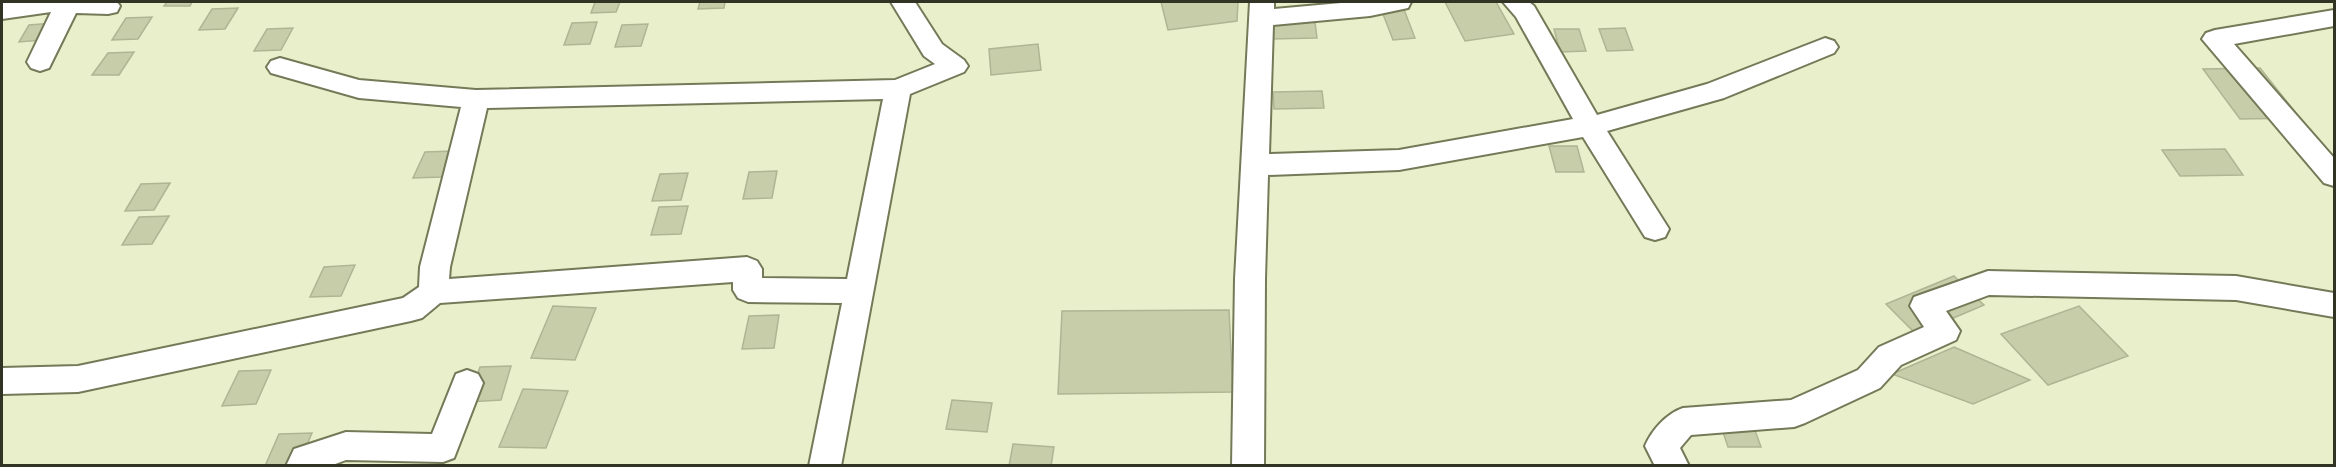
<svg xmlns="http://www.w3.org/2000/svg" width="2336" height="467" font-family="'Noto Sans',sans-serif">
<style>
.building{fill:#c7cca9;stroke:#afb492;stroke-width:1.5}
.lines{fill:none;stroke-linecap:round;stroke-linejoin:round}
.street-casing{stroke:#747958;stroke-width:4}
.street{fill:#fff;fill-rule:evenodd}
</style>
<rect width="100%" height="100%" fill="#eaefcb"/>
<g class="building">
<path d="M 167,2 L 192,2 L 190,6 L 164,6 Z"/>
<path d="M 595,2 L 620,2 L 616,12 L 591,13 Z"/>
<path d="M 700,2 L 725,2 L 724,8 L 698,9 Z"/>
<path d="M 1161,2 L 1238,2 L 1237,21 L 1168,30 Z"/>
<path d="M 1445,2 L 1496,2 L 1514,34 L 1465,41 Z"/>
<path d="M 1403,7 L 1415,38 L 1393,40 L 1381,9 Z"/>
<path d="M 238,8 L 225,29 L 199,30 L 212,9 Z"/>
<path d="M 152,17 L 138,39 L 112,40 L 126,18 Z"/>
<path d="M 597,22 L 590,44 L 564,45 L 572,23 Z"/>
<path d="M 1315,22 L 1317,38 L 1270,39 L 1269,23 Z"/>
<path d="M 53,23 L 43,40 L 19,42 L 29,25 Z"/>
<path d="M 648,24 L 641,46 L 615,47 L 622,25 Z"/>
<path d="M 293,28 L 281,50 L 254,51 L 267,29 Z"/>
<path d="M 1625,28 L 1633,50 L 1607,51 L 1599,29 Z"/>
<path d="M 1554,29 L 1579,29 L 1586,51 L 1560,52 Z"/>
<path d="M 1038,44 L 1041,70 L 991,75 L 989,49 Z"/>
<path d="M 134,52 L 119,75 L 92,75 L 108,53 Z"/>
<path d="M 2260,68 L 2300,118 L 2240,119 L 2203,69 Z"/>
<path d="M 1322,91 L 1324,108 L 1274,109 L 1273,92 Z"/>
<path d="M 1549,146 L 1577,146 L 1584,172 L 1556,172 Z"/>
<path d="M 2225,149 L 2243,175 L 2180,176 L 2162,150 Z"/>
<path d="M 453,151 L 442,177 L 413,178 L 425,152 Z"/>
<path d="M 777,171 L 772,198 L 743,199 L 749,172 Z"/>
<path d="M 688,173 L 681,200 L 652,201 L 660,174 Z"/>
<path d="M 170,183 L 154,210 L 125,211 L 141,184 Z"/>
<path d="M 688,206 L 681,234 L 651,235 L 659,207 Z"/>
<path d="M 169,216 L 152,244 L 122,245 L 139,217 Z"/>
<path d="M 355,265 L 341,296 L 310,297 L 324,267 Z"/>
<path d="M 1954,276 L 1984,305 L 1916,334 L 1886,304 Z"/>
<path d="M 553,306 L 596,308 L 575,360 L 531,358 Z"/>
<path d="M 2079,306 L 2128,356 L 2048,385 L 2001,334 Z"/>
<path d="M 1229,310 L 1233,392 L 1058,394 L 1062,311 Z"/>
<path d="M 779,315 L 774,348 L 742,349 L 749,316 Z"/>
<path d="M 1954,347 L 2030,380 L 1973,404 L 1892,374 Z"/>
<path d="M 511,366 L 501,400 L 468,402 L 480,367 Z"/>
<path d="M 271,370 L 256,404 L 222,406 L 239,371 Z"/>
<path d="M 523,389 L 568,391 L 546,448 L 499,447 Z"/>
<path d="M 952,400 L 992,403 L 987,432 L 946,429 Z"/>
<path d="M 1716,411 L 1748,411 L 1761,447 L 1728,447 Z"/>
<path d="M 312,433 L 298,466 L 265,466 L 279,434 Z"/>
<path d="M 1013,444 L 1054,447 L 1051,466 L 1009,466 Z"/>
</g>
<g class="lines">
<g class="street-casing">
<g id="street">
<path d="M 11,2 L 117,2 L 120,6 L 117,12 L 108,14 L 76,13 L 49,68 L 40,71 L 31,68 L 27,62 L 51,12 L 2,19 L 2,3 Z"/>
<path d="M 891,2 L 915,2 L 942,44 L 964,60 L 968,66 L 964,72 L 910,94 L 841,466 L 809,466 L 842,303 L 748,302 L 738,298 L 733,290 L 733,282 L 440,303 L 422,318 L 411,321 L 78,392 L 2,394 L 2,368 L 78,366 L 403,298 L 419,287 L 420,267 L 461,107 L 359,98 L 271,73 L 267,67 L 271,61 L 280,58 L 359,80 L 476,90 L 895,80 L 935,64 L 924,56 ZM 883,99 L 847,279 L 762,278 L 762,269 L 757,261 L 747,257 L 449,279 L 450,267 L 487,108 Z"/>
<path d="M 1250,2 L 1274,2 L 1274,9 L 1352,2 L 1411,2 L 1408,8 L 1370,16 L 1273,25 L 1269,154 L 1399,150 L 1573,119 L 1516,17 L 1503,2 L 1529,2 L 1534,6 L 1597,115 L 1707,84 L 1825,38 L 1834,41 L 1838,47 L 1834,53 L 1724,98 L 1607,131 L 1669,229 L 1665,237 L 1655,240 L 1645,237 L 1583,137 L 1399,170 L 1268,175 L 1265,279 L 1264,466 L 1232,466 L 1235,279 Z"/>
<path d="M 2334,10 L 2334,26 L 2234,44 L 2334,158 L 2334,186 L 2324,183 L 2202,39 L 2206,33 L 2215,30 Z"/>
<path d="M 1988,271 L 2236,276 L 2334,293 L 2334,317 L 2236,300 L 1989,295 L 1946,311 L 1960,331 L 1956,340 L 1901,365 L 1880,388 L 1805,423 L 1794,427 L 1691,435 L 1680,448 L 1689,466 L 1655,466 L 1645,446 C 1652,430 1666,414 1683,408 L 1791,400 L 1858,370 L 1879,347 L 1924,327 L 1910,306 L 1914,297 Z"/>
<path d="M 467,370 L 478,374 L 483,383 L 454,458 L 443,462 L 346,460 L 330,466 L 286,466 L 294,449 L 346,432 L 432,434 L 456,374 Z"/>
</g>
</g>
<use href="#street" class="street"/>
</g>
<rect width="2336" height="467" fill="none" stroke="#313325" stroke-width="6"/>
</svg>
